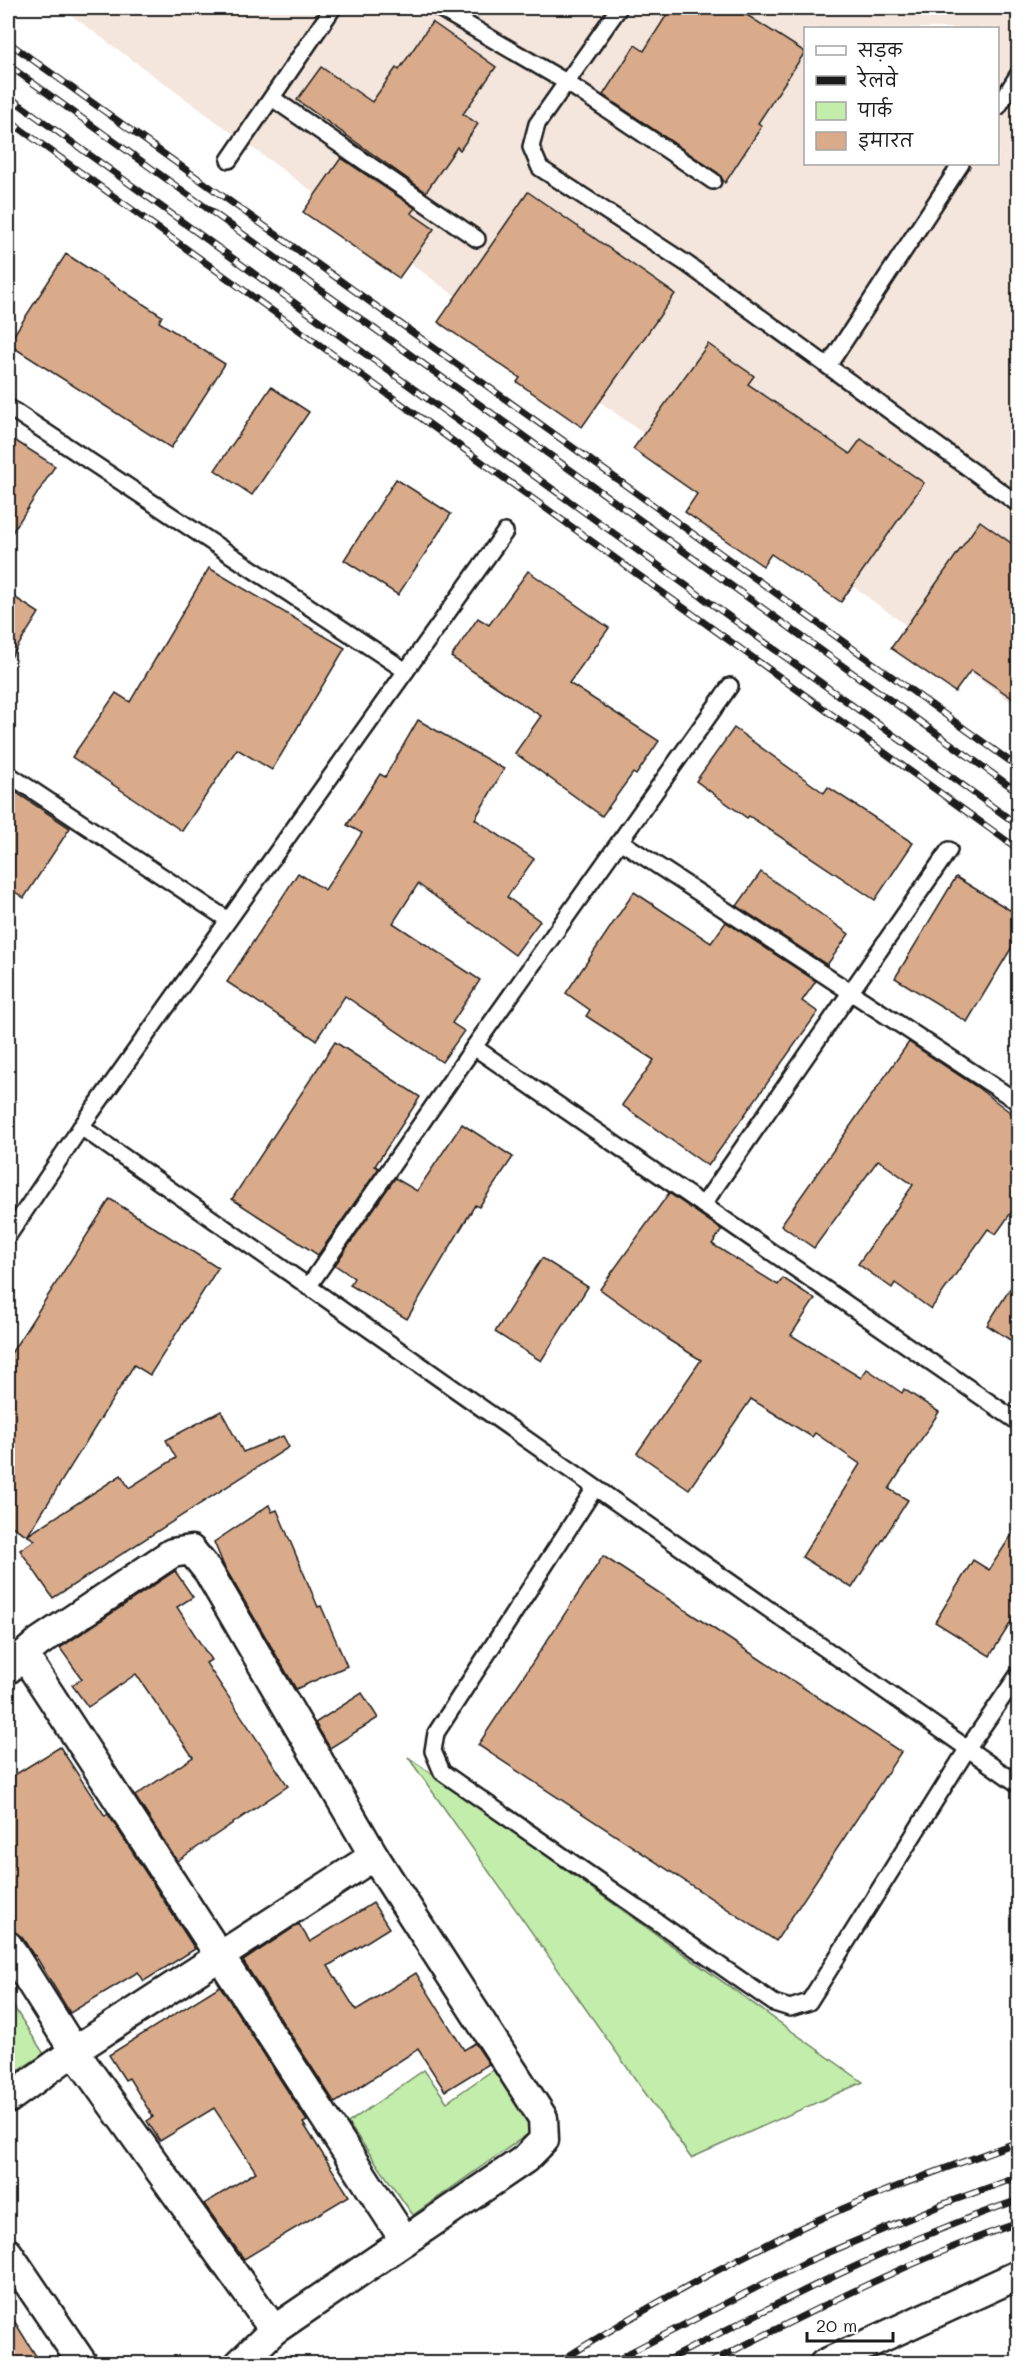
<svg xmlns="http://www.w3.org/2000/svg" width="1026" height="2371" font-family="Mali,'Playpen Sans Deva',sans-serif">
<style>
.built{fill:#f4e6dc;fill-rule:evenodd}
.green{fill:#c2edaa;stroke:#6f8463;stroke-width:1.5}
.building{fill:#d9ab8b;stroke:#1c1c1c;stroke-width:1.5}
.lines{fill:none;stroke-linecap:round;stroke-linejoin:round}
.lane-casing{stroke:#1c1c1c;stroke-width:20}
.street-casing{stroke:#1c1c1c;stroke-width:33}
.lane{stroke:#fff;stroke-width:15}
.street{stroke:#fff;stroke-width:28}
.rail-casing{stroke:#1c1c1c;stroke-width:7}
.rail{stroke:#fff;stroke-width:4.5;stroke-dasharray:14;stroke-linecap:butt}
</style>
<rect width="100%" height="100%" fill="#fff"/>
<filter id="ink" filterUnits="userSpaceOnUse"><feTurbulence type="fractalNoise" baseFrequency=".0167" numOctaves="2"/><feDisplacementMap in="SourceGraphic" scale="12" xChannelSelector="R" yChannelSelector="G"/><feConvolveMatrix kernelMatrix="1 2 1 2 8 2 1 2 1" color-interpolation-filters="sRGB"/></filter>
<g filter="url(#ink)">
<path class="built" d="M 61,8 L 1018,8 L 1018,707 ZM 806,28 L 998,28 L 998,164 L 806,164 Z"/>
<g class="green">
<path d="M 408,1757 L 863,2082 L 691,2158 Z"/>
<path d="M 8,1998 L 44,2054 L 8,2077 Z"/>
<path d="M 424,2070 L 447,2102 L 493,2070 L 535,2129 L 413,2215 L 348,2123 Z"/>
</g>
<g class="building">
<path d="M 671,8 L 736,8 L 805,52 L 758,123 L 762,126 L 725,183 L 718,173 L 603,95 L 635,45 L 644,51 Z"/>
<path d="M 432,22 L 496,67 L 463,114 L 478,124 L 460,150 L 457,147 L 426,192 L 297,100 L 321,67 L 372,102 L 396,68 L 399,70 Z"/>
<path d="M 341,158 L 415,208 L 411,213 L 434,229 L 399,278 L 303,212 Z"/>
<path d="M 528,192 L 675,294 L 582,427 L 517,382 L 520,378 L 438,322 Z"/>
<path d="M 66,254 L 162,316 L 159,322 L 225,364 L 171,448 L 8,344 Z"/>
<path d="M 708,344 L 754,376 L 748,384 L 850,454 L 861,439 L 924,483 L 841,602 L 771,554 L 763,566 L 685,512 L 697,494 L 633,449 Z"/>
<path d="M 271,387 L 309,412 L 252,495 L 215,470 Z"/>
<path d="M 8,436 L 55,466 L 8,539 Z"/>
<path d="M 396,479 L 451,514 L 398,595 L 344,560 Z"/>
<path d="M 980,521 L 1018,548 L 1018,702 L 971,670 L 955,692 L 891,648 Z"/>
<path d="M 209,568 L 345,648 L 272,770 L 237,749 L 182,831 L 72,757 L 116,693 L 130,702 Z"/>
<path d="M 528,571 L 609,628 L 569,683 L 659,741 L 636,775 L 633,773 L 602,816 L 515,753 L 541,716 L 451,657 L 478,618 L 489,625 Z"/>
<path d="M 8,593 L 39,613 L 8,662 Z"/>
<path d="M 418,720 L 504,769 L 475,819 L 534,859 L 507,897 L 540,921 L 515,955 L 418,884 L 393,923 L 480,980 L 452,1023 L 464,1031 L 442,1062 L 345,996 L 316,1040 L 227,982 L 298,873 L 325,890 L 362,833 L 347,825 L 380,774 L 385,777 Z"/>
<path d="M 734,728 L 824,793 L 828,787 L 913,843 L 875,900 L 749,816 L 747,818 L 696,781 Z"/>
<path d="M 8,787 L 70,828 L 24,898 L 8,887 Z"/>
<path d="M 761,872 L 849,934 L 827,965 L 737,906 Z"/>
<path d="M 956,877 L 1018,915 L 1018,937 L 967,1022 L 895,978 Z"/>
<path d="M 634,892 L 711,943 L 726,922 L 816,981 L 802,1001 L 818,1012 L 708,1166 L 622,1105 L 654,1060 L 586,1016 L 590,1010 L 566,993 Z"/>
<path d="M 335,1042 L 420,1097 L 375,1166 L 379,1168 L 318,1255 L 232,1199 Z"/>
<path d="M 909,1042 L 974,1085 L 1018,1118 L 1018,1203 L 996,1234 L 988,1229 L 931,1309 L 895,1283 L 892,1288 L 858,1264 L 913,1185 L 878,1160 L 814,1248 L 781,1225 Z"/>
<path d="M 462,1124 L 513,1157 L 479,1207 L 475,1205 L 407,1319 L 350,1285 L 354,1278 L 335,1265 L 395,1178 L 417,1191 Z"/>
<path d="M 669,1193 L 722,1230 L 712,1244 L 778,1285 L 783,1278 L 815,1299 L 791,1335 L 861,1378 L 867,1369 L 902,1393 L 904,1389 L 939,1412 L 889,1489 L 908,1500 L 852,1588 L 802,1557 L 860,1464 L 815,1433 L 812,1437 L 751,1399 L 689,1489 L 637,1453 L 701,1360 L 667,1339 L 668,1338 L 600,1289 Z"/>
<path d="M 110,1199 L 218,1268 L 150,1375 L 134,1365 L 28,1535 L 121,1475 L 129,1488 L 176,1458 L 166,1440 L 221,1411 L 243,1452 L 283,1436 L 289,1447 L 53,1598 L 20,1550 L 35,1540 L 8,1524 L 8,1358 Z"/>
<path d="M 542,1258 L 588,1287 L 541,1361 L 495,1332 Z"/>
<path d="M 1018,1276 L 1018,1345 L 987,1325 Z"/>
<path d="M 269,1505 L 272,1512 L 277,1510 L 318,1607 L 321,1606 L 347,1666 L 296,1689 L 224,1566 L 214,1542 Z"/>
<path d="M 1018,1525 L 1018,1611 L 990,1656 L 935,1622 L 973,1560 L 989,1570 Z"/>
<path d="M 603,1556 L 901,1752 L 776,1941 L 478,1745 Z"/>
<path d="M 175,1571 L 193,1597 L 177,1607 L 211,1660 L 206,1663 L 288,1786 L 177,1861 L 135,1796 L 193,1757 L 136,1674 L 88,1707 L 72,1685 L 82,1679 L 60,1648 Z"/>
<path d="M 362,1693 L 378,1718 L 330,1748 L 315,1723 Z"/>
<path d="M 60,1747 L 105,1816 L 108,1814 L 195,1949 L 144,1981 L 138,1972 L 70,2013 L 35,1955 L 34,1956 L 22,1937 L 13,1931 L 8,1922 L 8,1779 Z"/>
<path d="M 373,1903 L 389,1928 L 328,1966 L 356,2010 L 416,1973 L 464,2050 L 475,2043 L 489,2064 L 445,2091 L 418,2049 L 335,2103 L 243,1961 L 299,1924 L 310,1942 Z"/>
<path d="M 220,1986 L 307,2121 L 303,2123 L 349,2196 L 244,2259 L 204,2204 L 256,2172 L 214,2108 L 160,2141 L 147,2121 L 153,2117 L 129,2078 L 125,2080 L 109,2055 Z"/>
<path d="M 8,2311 L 41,2364 L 8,2364 Z"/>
</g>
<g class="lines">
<g class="lane-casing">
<g id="lane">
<path d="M 439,8 L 566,82 L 713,181"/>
<path d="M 619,8 L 537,124 L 531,147 L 540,168 L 687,264 L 1018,504"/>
<path d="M 272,98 L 477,239"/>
<path d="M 998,107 L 1018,75"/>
<path d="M 229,160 L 333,8"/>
<path d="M 828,366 L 961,164"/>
<path d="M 8,407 L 406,671"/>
<path d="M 8,774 L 228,920"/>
<path d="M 620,841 L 1018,1102"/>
<path d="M 474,1047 L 1018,1422"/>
<path d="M 81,1127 L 1018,1784"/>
<path d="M 703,1205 L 949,850"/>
<path d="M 8,1236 L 81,1127 L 505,532"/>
<path d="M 308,1287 L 474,1047 L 730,686"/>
<path d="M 595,1488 L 436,1733 L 433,1751 L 442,1772 L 774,2003 L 790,2008 L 809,2002 L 968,1748 L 1018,1675"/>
</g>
</g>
<g class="street-casing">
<g id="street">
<path d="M 24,1655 L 405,2241"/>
<path d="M 8,1669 L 39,1642 L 172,1553 L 191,1550 L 208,1571 L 374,1856 L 543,2118 L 544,2140 L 525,2159 L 274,2330 L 239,2364"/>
<path d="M 8,1946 L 74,2051 L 274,2330"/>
<path d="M 8,2099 L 74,2051 L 374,1856"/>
<path d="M 8,2253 L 83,2364"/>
<path d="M 824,2364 L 1018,2275"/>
</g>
</g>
<use href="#lane" class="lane"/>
<use href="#street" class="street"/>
<g class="rail-casing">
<g id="rail">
<path d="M 8,42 L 1018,767"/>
<path d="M 8,65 L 1018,792"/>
<path d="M 8,96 L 1018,825"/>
<path d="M 8,120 L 1018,849"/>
<path d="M 556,2364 C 632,2315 713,2271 794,2231 C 866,2196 943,2169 1018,2142"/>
<path d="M 612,2364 L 631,2352 L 806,2262 L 946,2203 L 1018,2177"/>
<path d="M 660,2364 C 777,2303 894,2243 1018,2200"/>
<path d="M 707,2364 C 809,2313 911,2259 1018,2223"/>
</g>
</g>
<use href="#rail" class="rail"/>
</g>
</g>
<rect width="1026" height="2371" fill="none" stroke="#fff" stroke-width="30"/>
<rect x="15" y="15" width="996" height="2341" fill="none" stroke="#1c1c1c" stroke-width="2" filter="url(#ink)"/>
<rect x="804" y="27" width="195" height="138" fill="#ffffff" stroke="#a4a4a4" stroke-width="1.5"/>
<rect x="816" y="46" width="30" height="9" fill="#ffffff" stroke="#a4a4a4" stroke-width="1.5"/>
<text x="858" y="57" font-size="18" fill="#1c1c1c">सड़क</text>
<rect x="816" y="76" width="30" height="9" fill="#1c1c1c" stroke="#a4a4a4" stroke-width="1.5"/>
<text x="858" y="87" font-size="18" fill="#1c1c1c">रेलवे</text>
<rect x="816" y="102" width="30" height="18" fill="#c2edaa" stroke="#a4a4a4" stroke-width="1.5"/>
<text x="858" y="117" font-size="18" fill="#1c1c1c">पार्क</text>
<rect x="816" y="132" width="30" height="18" fill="#d9ab8b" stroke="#a4a4a4" stroke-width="1.5"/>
<text x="858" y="147" font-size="18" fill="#1c1c1c">इमारत</text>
<path d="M807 2332v9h86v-9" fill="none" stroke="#1c1c1c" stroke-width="3"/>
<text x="816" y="2332" font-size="18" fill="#1c1c1c" stroke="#ffffff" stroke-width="4.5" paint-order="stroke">20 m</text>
</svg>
